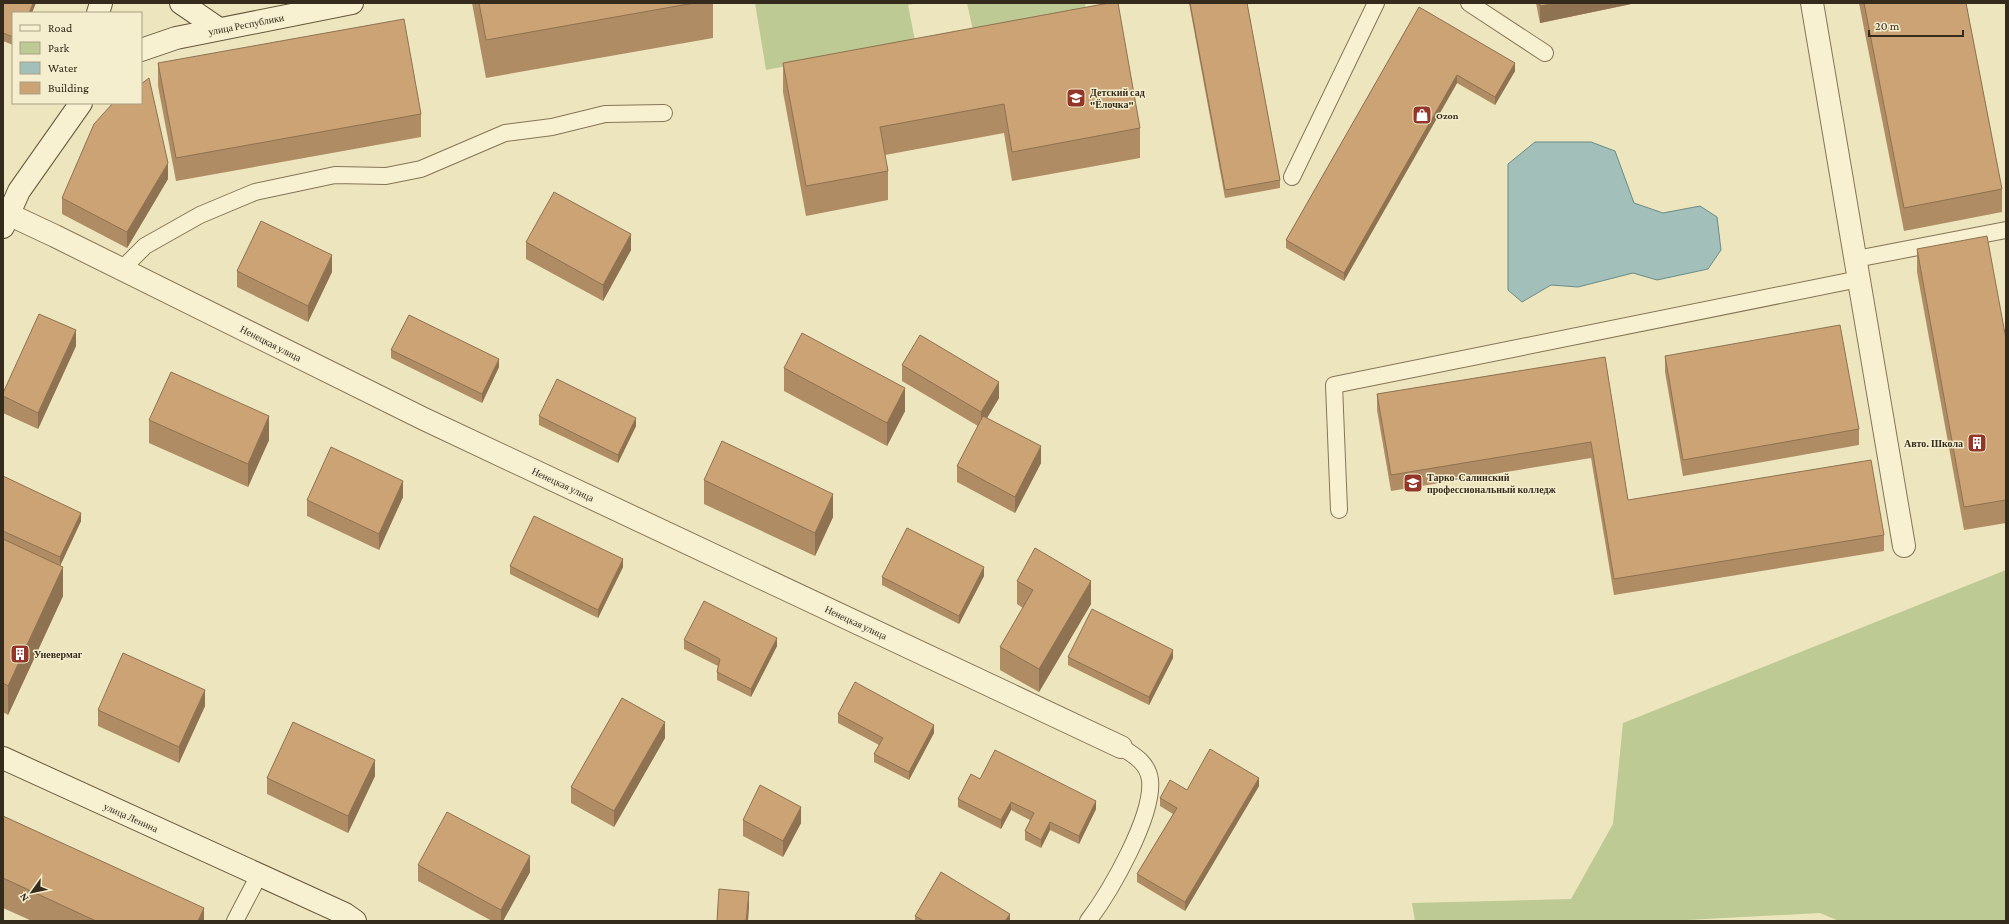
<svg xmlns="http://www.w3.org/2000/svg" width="2009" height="924" font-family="'Crimson Pro',serif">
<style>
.green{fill:#bdca93}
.water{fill:#a2bfba;stroke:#698c88}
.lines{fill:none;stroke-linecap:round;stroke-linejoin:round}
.lane-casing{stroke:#857557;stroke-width:18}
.street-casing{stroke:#857557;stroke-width:24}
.secondary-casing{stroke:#66563b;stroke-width:24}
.lane{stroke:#f8f1d1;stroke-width:16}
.street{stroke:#f8f1d1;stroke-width:22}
.secondary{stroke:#f8f1d1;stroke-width:22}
.wall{fill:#af8c64}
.shaded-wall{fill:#8e7251}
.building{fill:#cba374;stroke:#8e7251}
.labels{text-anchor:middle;stroke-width:3;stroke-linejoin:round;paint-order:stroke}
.street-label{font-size:10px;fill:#342b1c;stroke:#f5eece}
.poi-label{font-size:10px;font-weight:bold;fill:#342b1c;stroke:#f5eece;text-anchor:start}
</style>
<rect width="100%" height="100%" fill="#ede5be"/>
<g class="green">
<path d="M 755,3 L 919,3 L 908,5 L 915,41 L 766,70 Z"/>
<path d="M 967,3 L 1085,3 L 1087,18 L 974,35 Z"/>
<path d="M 2006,570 L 2006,921 L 1839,921 L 1820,913 L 1668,921 L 1415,921 L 1412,903 L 1571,899 L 1613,824 L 1623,723 Z"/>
</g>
<path class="water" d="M 1535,142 L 1591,142 L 1615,151 L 1634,203 L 1663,213 L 1700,206 L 1717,217 L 1721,250 L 1708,269 L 1657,280 L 1633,273 L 1578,287 L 1551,285 L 1522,302 L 1508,290 L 1508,164 Z"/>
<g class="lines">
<g class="lane-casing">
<g id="lane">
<path d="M 1469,3 L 1545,53"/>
<path d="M 1292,177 L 1376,3"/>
<path d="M 1856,259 L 2006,230"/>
<path d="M 122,269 L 145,246 L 200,215 L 255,192 L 335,175 L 386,176 L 421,169 L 505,133 L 552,127 L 605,114 L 664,113"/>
<path d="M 1339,510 L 1334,385 L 1859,279"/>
<path d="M 235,921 L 259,875"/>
<path d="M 1088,921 C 1110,892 1154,816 1150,780 C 1148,763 1134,755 1121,747"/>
</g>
</g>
<g class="street-casing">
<g id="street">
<path d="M 1812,3 L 1904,546"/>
<path d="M 8,214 L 55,236 L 424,419 L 1121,747"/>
</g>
</g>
<g class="secondary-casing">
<g id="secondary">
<path d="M 181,3 L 219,29"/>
<path d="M 98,13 L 101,3"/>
<path d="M 141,50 L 176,38 L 352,3"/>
<path d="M 3,227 L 19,191 L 81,103"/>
<path d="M 3,758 L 345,914 L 355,921"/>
</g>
</g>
<use href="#lane" class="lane"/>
<use href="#street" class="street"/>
<use href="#secondary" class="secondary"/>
</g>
<g class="wall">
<path d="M 3,3 L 13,13 L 13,45 L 3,41 Z"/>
<path d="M 472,3 L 713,3 L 713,38 L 486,78 Z"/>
<path d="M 1189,3 L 1247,3 L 1280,180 L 1280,188 L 1225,198 Z"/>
<path d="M 1536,3 L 1636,3 L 1540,23 Z"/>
<path d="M 1859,3 L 1966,3 L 2002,189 L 2002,212 L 1904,231 Z"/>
<path d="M 1419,7 L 1515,71 L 1495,105 L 1457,83 L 1344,281 L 1286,248 L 1286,240 Z"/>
<path d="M 158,63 L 421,114 L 421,137 L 176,181 L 158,86 Z"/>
<path d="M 783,63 L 1140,128 L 1140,158 L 1012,181 L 1004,133 L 885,155 L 888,171 L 888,200 L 806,216 L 783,92 Z"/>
<path d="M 168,179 L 127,248 L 62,214 L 62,198 Z"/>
<path d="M 526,242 L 631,250 L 603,301 L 526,259 Z"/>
<path d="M 1917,249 L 2006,339 L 2006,523 L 1964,530 L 1917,272 Z"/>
<path d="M 237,271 L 332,272 L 308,322 L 237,287 Z"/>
<path d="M 76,346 L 38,429 L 3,413 L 3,393 Z"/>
<path d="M 391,350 L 499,367 L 482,403 L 391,358 Z"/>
<path d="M 1665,356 L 1859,429 L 1859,445 L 1683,476 L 1665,372 Z"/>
<path d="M 1605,357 L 1628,500 L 1884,535 L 1884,551 L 1614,595 L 1591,458 L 1391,491 L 1377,410 L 1377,394 Z"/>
<path d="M 902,365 L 999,398 L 987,418 L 1041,463 L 1015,513 L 957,482 L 957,466 L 978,426 L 902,381 Z"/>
<path d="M 784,368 L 905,411 L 887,446 L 784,391 Z"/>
<path d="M 539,416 L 636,426 L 618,463 L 539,425 Z"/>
<path d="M 149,420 L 269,440 L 248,487 L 149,443 Z"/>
<path d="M 3,476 L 81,521 L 60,566 L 63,596 L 8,715 L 3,712 Z"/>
<path d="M 704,480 L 833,517 L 815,556 L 704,504 Z"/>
<path d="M 403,497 L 379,550 L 307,516 L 307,500 Z"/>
<path d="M 510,566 L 623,567 L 598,618 L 510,574 Z"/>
<path d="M 984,576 L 959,624 L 882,585 L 882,577 Z"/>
<path d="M 1017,581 L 1091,604 L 1039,692 L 1000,670 L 1000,647 L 1023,608 L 1017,604 Z"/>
<path d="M 684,640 L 777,646 L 751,697 L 717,680 L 717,672 L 718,666 L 684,649 Z"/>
<path d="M 1068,657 L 1173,658 L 1149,705 L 1068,665 Z"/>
<path d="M 205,706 L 179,763 L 98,726 L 98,710 Z"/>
<path d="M 838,714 L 934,733 L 909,780 L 874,762 L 874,754 L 879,745 L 838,723 Z"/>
<path d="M 665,738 L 614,827 L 571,803 L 571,787 Z"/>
<path d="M 375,776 L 348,833 L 267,794 L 267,778 Z"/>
<path d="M 980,779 L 1096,809 L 1079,844 L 1050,830 L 1041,848 L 1025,840 L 1025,831 L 1030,820 L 1011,810 L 1001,829 L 958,807 L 958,799 Z"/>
<path d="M 1259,786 L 1185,911 L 1137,882 L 1137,874 L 1173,814 L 1160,806 L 1160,798 L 1187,790 Z"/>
<path d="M 3,816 L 204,921 L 32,921 L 3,908 Z"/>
<path d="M 743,820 L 801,823 L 783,857 L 743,836 Z"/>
<path d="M 418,865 L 530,872 L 503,921 L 492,921 L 418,881 Z"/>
<path d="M 915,916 L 1010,921 L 915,921 Z"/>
</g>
<g class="shaded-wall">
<path d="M 33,3 L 36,3 L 32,13 L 29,13 Z"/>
<path d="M 1557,3 L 1636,3 L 1540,23 L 1540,6 Z"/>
<path d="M 1515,63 L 1515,71 L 1495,105 L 1495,97 Z"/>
<path d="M 1457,75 L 1457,83 L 1344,281 L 1344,273 Z"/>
<path d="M 168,163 L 168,179 L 127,248 L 127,232 Z"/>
<path d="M 631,234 L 631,250 L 603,301 L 603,285 Z"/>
<path d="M 332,255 L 332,272 L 308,322 L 308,306 Z"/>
<path d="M 76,330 L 76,346 L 38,429 L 38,413 Z"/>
<path d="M 499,359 L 499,367 L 482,403 L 482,394 Z"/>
<path d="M 999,382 L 999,398 L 981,428 L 981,412 Z"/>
<path d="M 905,388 L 905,411 L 887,446 L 887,423 Z"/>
<path d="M 269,416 L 269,440 L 248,487 L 248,464 Z"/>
<path d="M 636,418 L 636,426 L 618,463 L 618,455 Z"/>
<path d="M 1041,446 L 1041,463 L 1015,513 L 1015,497 Z"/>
<path d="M 403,481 L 403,497 L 379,550 L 379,534 Z"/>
<path d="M 833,494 L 833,517 L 815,556 L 815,533 Z"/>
<path d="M 81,513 L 81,521 L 60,566 L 60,557 Z"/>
<path d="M 623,559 L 623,567 L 598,618 L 598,610 Z"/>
<path d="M 63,567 L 63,596 L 8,715 L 8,686 Z"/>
<path d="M 984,567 L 984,576 L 959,624 L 959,616 Z"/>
<path d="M 1091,581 L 1091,604 L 1039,692 L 1039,669 Z"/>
<path d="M 777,638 L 777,646 L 751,697 L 751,689 Z"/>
<path d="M 1173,650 L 1173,658 L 1149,705 L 1149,697 Z"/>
<path d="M 205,690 L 205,706 L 179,763 L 179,747 Z"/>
<path d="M 665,722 L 665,738 L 614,827 L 614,811 Z"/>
<path d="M 934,725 L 934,733 L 909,780 L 909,772 Z"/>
<path d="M 375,760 L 375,776 L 348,833 L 348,816 Z"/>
<path d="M 1259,778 L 1259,786 L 1185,911 L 1185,902 Z"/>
<path d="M 1096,801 L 1096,809 L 1079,844 L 1079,836 Z"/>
<path d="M 1011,802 L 1011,810 L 1001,829 L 1001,820 Z"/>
<path d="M 801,807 L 801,823 L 783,857 L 783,841 Z"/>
<path d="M 1050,822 L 1050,830 L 1041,848 L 1041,840 Z"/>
<path d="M 530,856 L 530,872 L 503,921 L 501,921 L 501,910 Z"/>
<path d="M 749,892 L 749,908 L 748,921 L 746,921 Z"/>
<path d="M 204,908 L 204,921 L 198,921 Z"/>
<path d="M 1010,914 L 1010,921 L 1005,921 Z"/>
</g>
<g class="building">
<path d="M 3,3 L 33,3 L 29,13 L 13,13 L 13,37 L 3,33 Z"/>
<path d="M 479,3 L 694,3 L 486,40 Z"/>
<path d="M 1109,3 L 1118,3 L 1140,128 L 1012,152 L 1004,104 L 880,127 L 888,171 L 806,186 L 783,63 Z"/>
<path d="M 1190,3 L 1247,3 L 1280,180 L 1225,190 Z"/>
<path d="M 1540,3 L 1557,3 L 1540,6 Z"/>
<path d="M 1864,3 L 1966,3 L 2002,189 L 1904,208 Z"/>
<path d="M 1419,7 L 1515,63 L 1495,97 L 1457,75 L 1344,273 L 1286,240 Z"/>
<path d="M 404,19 L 421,114 L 176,158 L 158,63 Z"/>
<path d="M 149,78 L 168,163 L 127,232 L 62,198 L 94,124 L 113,103 L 141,103 L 141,84 Z"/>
<path d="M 554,192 L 631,234 L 603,285 L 526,242 Z"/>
<path d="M 261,221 L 332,255 L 308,306 L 237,271 Z"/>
<path d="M 1987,236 L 2006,339 L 2006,500 L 1964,507 L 1917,249 Z"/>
<path d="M 39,314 L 76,330 L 38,413 L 3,396 L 3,393 Z"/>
<path d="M 409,315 L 499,359 L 482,394 L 391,350 Z"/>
<path d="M 1840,325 L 1859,429 L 1683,460 L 1665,356 Z"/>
<path d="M 802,333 L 905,388 L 887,423 L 784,368 Z"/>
<path d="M 920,335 L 999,382 L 981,412 L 902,365 Z"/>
<path d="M 1605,357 L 1628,500 L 1871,460 L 1884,535 L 1614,579 L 1591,442 L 1391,475 L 1377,394 Z"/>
<path d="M 171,372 L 269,416 L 248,464 L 149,420 Z"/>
<path d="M 557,379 L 636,418 L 618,455 L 539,416 Z"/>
<path d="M 983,416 L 1041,446 L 1015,497 L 957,466 Z"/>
<path d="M 722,441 L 833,494 L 815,533 L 704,480 Z"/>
<path d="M 331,447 L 403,481 L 379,534 L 307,500 Z"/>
<path d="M 3,476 L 81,513 L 60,557 L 3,531 Z"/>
<path d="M 534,516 L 623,559 L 598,610 L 510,566 Z"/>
<path d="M 907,528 L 984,567 L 959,616 L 882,577 Z"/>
<path d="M 3,539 L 63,567 L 8,686 L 3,683 Z"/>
<path d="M 1035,548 L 1091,581 L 1039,669 L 1000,647 L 1033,590 L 1017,581 Z"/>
<path d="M 704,601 L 777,638 L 751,689 L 717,672 L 720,659 L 684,640 Z"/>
<path d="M 1092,609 L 1173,650 L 1149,697 L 1068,657 Z"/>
<path d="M 123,653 L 205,690 L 179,747 L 98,710 Z"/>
<path d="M 855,682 L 934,725 L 909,772 L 874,754 L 883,738 L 838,714 Z"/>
<path d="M 622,698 L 665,722 L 614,811 L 571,787 Z"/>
<path d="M 293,722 L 375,760 L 348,816 L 267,778 Z"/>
<path d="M 1210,749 L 1259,778 L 1185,902 L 1137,874 L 1177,808 L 1160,798 L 1170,780 L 1187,790 Z"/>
<path d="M 995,750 L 1096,801 L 1079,836 L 1050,822 L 1041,840 L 1025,831 L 1034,813 L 1011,802 L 1001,820 L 958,799 L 971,774 L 980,779 Z"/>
<path d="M 760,785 L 801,807 L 783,841 L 743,820 Z"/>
<path d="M 447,812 L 530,856 L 501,910 L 418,865 Z"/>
<path d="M 3,816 L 204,908 L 198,921 L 96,921 L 3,878 Z"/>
<path d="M 941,872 L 1010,914 L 1005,921 L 924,921 L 915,916 Z"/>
<path d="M 719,889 L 749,892 L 746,921 L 717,921 Z"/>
</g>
<defs>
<g id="school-square" transform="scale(1)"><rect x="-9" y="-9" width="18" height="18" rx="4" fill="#933528" stroke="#f5eece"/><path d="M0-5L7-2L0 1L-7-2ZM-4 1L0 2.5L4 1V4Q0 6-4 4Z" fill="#fff"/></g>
<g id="shop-square" transform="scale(1)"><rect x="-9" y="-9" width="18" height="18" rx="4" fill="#933528" stroke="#f5eece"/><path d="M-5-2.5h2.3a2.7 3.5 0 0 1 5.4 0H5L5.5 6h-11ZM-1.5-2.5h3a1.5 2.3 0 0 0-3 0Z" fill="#fff"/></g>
<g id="building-square" transform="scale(1)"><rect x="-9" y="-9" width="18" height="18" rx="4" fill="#933528" stroke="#f5eece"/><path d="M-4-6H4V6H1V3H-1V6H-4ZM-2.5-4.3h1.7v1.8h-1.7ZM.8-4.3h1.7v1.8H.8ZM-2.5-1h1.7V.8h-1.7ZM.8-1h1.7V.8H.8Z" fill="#fff"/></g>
<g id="university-square" transform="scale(1)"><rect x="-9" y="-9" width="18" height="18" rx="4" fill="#933528" stroke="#f5eece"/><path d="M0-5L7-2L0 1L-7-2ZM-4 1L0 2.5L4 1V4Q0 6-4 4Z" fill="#fff"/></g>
</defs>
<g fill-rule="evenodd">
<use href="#school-square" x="1076" y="98"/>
<use href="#shop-square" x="1422" y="115"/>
<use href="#building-square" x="1977" y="443"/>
<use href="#university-square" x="1413" y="483"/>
<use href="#building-square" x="20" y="654"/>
</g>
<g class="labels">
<g class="street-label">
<text transform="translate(246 24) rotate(-11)" y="4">улица Республики</text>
<text transform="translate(271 343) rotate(27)" y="4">Ненецкая улица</text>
<text transform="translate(563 484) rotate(25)" y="4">Ненецкая улица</text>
<text transform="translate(856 622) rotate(25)" y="4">Ненецкая улица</text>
<text transform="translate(131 817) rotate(24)" y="4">улица Ленина</text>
</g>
<g class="poi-label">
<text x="1090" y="96">Детский сад<tspan x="1090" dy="12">"Ёлочка"</tspan></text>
<text x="1436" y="119">Ozon</text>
<text x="1963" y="447" text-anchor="end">Авто. Школа</text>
<text x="1427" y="481">Тарко-Салинский<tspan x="1427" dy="12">профессиональный колледж</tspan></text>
<text x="34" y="658">Уневермаг</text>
</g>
</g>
<rect width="2009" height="924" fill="none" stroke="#342b1c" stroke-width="8"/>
<rect x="12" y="12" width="130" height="92" fill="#f5eece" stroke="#a8a087"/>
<rect x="20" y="25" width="20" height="6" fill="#f8f1d1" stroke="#a8a087"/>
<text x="48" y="32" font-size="12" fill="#342b1c">Road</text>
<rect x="20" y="42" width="20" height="12" fill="#bdca93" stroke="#a8a087"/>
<text x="48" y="52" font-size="12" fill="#342b1c">Park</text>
<rect x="20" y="62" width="20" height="12" fill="#a2bfba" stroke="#a8a087"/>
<text x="48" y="72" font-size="12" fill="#342b1c">Water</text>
<rect x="20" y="82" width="20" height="12" fill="#cba374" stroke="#a8a087"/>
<text x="48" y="92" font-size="12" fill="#342b1c">Building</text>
<g transform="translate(32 892) rotate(237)" stroke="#f5eece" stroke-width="3" paint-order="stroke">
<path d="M0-3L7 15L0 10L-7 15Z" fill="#342b1c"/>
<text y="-6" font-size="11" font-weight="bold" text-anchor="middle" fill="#342b1c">N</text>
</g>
<path d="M1869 30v6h94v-6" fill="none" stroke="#342b1c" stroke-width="2"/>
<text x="1875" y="30" font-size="12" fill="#342b1c" stroke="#f5eece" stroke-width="3" paint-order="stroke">20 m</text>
</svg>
